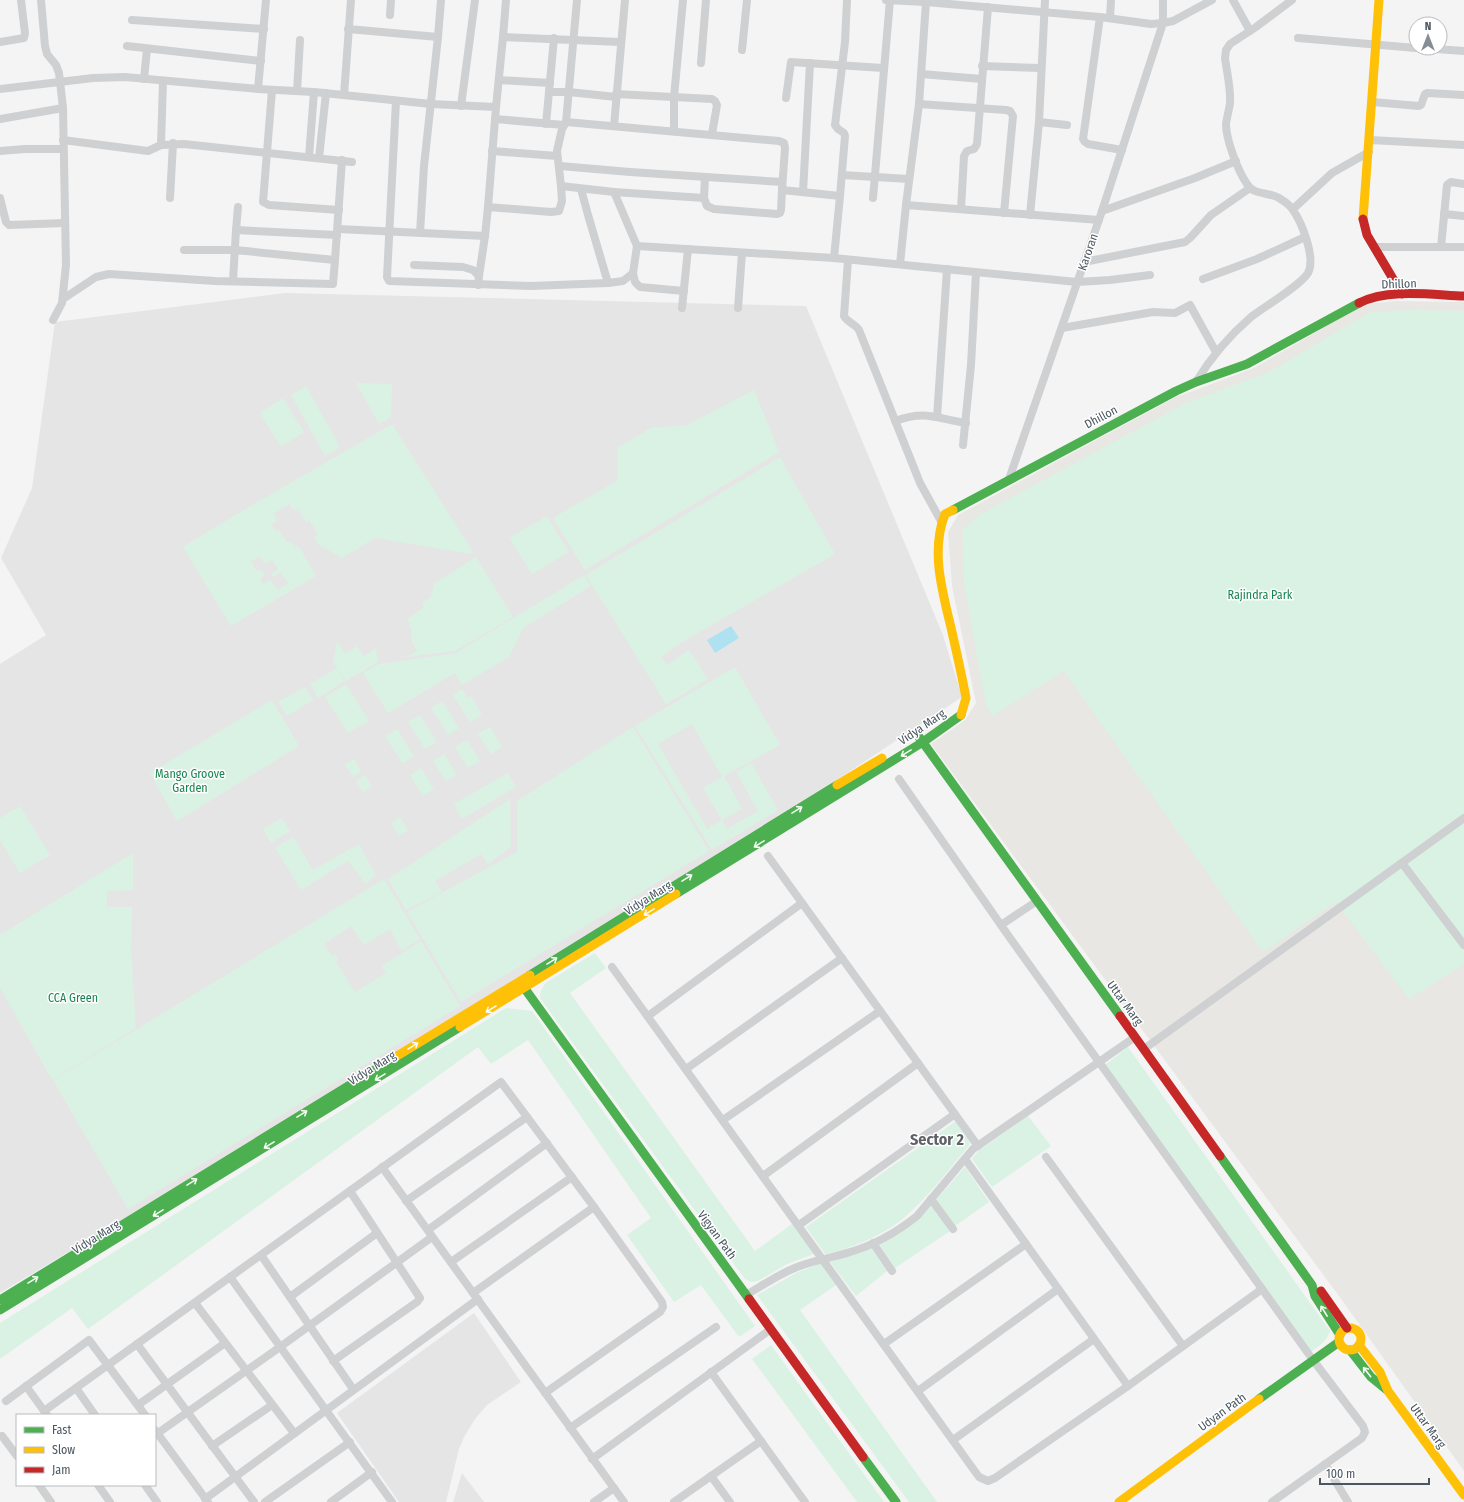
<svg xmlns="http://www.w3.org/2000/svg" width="1464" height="1502" font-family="'Fira Sans Condensed',sans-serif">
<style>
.commercial{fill:#e8e7e3}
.education{fill:#e6e5e6}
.green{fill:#d9f2e3;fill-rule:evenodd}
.water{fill:#aee2f0}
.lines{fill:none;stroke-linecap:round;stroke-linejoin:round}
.street{stroke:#ced0d2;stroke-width:8}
.fast{stroke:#4caf50;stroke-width:9}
.slow{stroke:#ffc107;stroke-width:9}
.jam{stroke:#c62828;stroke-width:9}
.oneway{stroke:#f6fbf6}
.labels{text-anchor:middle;stroke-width:3;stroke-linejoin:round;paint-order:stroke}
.street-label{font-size:12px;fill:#4a5661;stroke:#fff}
.park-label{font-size:12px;fill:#17864f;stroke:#fff}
.district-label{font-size:16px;font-weight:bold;fill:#5f6368;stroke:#fff}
</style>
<rect width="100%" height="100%" fill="#f4f4f4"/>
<path class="commercial" d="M 1397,301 L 1464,302 L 1464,1471 L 1339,1296 L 931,744 L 965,720 L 976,703 L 952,586 L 948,532 L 958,515 L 1174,398 L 1254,368 L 1365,304 Z"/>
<g class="education">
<path d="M 285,293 L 806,306 L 943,635 L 962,697 L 716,860 L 467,1013 L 0,1293 L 0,664 L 46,635 L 1,558 L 32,488 L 55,322 Z"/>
<path d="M 474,1313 L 521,1382 L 487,1405 L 475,1419 L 464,1437 L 459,1449 L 446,1502 L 399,1502 L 337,1413 Z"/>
<path d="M 462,1473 L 484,1502 L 453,1502 Z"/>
</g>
<g class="green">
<path d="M 1412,310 L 1464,311 L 1464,964 L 1409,999 L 1336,902 L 1263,952 L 1064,671 L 992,716 L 986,705 L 964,584 L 963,529 L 981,514 L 1186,403 L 1269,372 L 1370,312 Z"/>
<path d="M 356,383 L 392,384 L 391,417 L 379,424 Z"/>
<path d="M 306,386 L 340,447 L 325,456 L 291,395 Z"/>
<path d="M 754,390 L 779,452 L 585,570 L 553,518 L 618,480 L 617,448 L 651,428 L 687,425 Z"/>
<path d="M 283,398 L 304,432 L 281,447 L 260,413 Z"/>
<path d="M 392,424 L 473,552 L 471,554 L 375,538 L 342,558 L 318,544 L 314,537 L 318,534 L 309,520 L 306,522 L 298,508 L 294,511 L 289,504 L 273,514 L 277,521 L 271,525 L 276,531 L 279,530 L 287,542 L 290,541 L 295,548 L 298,545 L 316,576 L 231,626 L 183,547 L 237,514 ZM 259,556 L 265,564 L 272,560 L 278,569 L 271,574 L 273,577 L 280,572 L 288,583 L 278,590 L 270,580 L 263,584 L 260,578 L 265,575 L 261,569 L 257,571 L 251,562 Z"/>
<path d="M 780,457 L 835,554 L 684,641 L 661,657 L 667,665 L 689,650 L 708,679 L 666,704 L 586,575 Z"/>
<path d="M 547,516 L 569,552 L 532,574 L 509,538 Z"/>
<path d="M 476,557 L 513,617 L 455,651 L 406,657 L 417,651 L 411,640 L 412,631 L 407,619 L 424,607 L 422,603 L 431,597 L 434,584 Z"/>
<path d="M 584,575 L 591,586 L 523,628 L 509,657 L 462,685 L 455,673 L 388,713 L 363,673 L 379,664 L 456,653 Z"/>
<path d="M 337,641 L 345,654 L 357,646 L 364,656 L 376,648 L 378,662 L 346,681 L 333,662 Z"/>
<path d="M 735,667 L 780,745 L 724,776 L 742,809 L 722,820 L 727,829 L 758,811 L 736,772 L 751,763 L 778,810 L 712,850 L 635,726 ZM 692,724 L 722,777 L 703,788 L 722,820 L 707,829 L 658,744 Z"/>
<path d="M 337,668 L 345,681 L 318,698 L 310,684 Z"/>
<path d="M 346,684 L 369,721 L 348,733 L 325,697 Z"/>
<path d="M 305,687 L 313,700 L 287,716 L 278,702 Z"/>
<path d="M 462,689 L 468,698 L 471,696 L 482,715 L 470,722 L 453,695 Z"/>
<path d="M 272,700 L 299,746 L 177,821 L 150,773 Z"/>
<path d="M 442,701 L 459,728 L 448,735 L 431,708 Z"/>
<path d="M 420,715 L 437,742 L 425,749 L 408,722 Z"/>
<path d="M 490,727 L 502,747 L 491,754 L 478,734 Z"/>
<path d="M 633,727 L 709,851 L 461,1002 L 407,912 L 517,852 L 517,801 Z"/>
<path d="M 397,729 L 414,756 L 402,763 L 385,736 Z"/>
<path d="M 467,740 L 480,761 L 468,768 L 455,747 Z"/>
<path d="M 444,754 L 457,775 L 446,781 L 433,761 Z"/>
<path d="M 354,759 L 361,771 L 353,777 L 345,765 Z"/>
<path d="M 421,768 L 434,789 L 423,796 L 410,775 Z"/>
<path d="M 508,773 L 516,787 L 462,819 L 454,804 Z"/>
<path d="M 365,775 L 372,787 L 363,792 L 356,781 Z"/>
<path d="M 510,799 L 511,847 L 488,864 L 481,854 L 435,881 L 442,892 L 406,910 L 388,879 Z"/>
<path d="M 20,806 L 50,855 L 20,873 L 0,840 L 0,818 Z"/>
<path d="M 400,817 L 408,830 L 399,836 L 391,823 Z"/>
<path d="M 282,818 L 290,831 L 271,843 L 263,829 Z"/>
<path d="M 293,837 L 313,870 L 359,844 L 376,875 L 366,884 L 348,861 L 301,890 L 275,848 Z"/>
<path d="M 133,853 L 133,890 L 107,891 L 107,907 L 132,907 L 131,952 L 136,1028 L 52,1080 L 0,988 L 0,935 Z"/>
<path d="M 384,879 L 420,939 L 402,951 L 390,929 L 364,945 L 351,926 L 324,944 L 332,956 L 335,954 L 339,960 L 336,962 L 355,992 L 386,973 L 382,966 L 421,941 L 460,1006 L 128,1209 L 53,1080 Z"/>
<path d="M 595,953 L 606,968 L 570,993 L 755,1251 L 792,1224 L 814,1254 L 787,1264 L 758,1281 L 751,1282 L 745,1279 L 540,998 C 540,991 542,987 547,982 Z"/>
<path d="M 506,1008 L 532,1011 L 755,1326 L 739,1337 L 701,1285 L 674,1302 L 627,1235 L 651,1218 L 528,1040 L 491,1064 L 478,1047 L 88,1329 L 72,1308 L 0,1359 L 0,1323 Z"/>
<path d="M 1128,1047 L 1330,1331 C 1327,1341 1319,1346 1311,1352 L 1105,1065 Z"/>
<path d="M 1028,1116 L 1051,1146 L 992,1187 L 972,1159 L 979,1150 Z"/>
<path d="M 956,1121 L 971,1143 C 950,1168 930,1195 906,1216 C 886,1234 851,1249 825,1254 L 806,1227 Z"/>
<path d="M 965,1167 L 989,1202 L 955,1226 L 936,1200 Z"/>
<path d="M 931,1204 L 950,1231 L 895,1268 L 879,1244 C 901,1233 916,1223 931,1204 Z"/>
<path d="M 871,1247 L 887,1271 L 856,1296 L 830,1262 Z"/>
<path d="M 822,1263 L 836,1285 L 800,1310 L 937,1502 L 909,1502 L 757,1295 L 798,1272 Z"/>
<path d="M 771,1345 L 884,1502 L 857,1502 L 752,1359 Z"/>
</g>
<path class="water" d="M 731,626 L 739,638 L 715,653 L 707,640 Z"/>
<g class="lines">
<g class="street">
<path d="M 41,0 L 45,46 L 47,54 L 56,65 L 59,73 L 63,108 L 66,265 L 62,303 L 53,320"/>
<path d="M 577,0 L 566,122 L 779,141 L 784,143 L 785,148 L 782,190 L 840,196 L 834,258 L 1077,282 L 1110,280 L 1150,275"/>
<path d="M 886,0 L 926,2 L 1100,17 L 1151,24 L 1163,23 L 1173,21 L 1212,0"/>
<path d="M 1233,0 L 1250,31"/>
<path d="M 390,15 L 391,0"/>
<path d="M 1100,17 L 1083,139 L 1085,142 L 1088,144 L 1122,150"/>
<path d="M 1110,18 L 1111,0"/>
<path d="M 132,20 L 264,29"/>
<path d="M 348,29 L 438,37"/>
<path d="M 503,37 L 506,0"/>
<path d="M 1298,38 L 1416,48"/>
<path d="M 0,42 L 24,38 L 25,33 L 21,0"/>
<path d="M 127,46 L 261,61"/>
<path d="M 1422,48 L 1464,51"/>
<path d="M 742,50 L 747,0"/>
<path d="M 701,63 L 706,0"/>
<path d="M 982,66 L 1041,68"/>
<path d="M 921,74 L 982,79"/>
<path d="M 144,79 L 147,49"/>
<path d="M 499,80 L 550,83"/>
<path d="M 0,89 L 93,78 L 125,77 L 258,89 L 314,92 L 431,104 L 496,107 L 488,207 L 551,212 L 559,211 L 562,201 L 561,186 L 557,151 L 562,129 L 566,122"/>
<path d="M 258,89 L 266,0"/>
<path d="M 272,90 L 263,202 L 269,205 L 339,210"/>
<path d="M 297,91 L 300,40"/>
<path d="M 549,92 L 569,92 L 616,97"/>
<path d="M 616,94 L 712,99 L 715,101 L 717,105 L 712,134"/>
<path d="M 344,95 L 351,0"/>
<path d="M 786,98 L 791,62 L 883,68"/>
<path d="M 396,101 L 387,277 L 389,281 L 531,286 L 608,283 L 623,281 L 633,273 L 637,246"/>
<path d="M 1372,102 L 1419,106 L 1421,105 L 1425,94 L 1427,93 L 1464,95"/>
<path d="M 919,104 L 1006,110 L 1010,111 L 1013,116 L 1004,213"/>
<path d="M 461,106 L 475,0"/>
<path d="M 496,107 L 503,37 L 620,42"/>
<path d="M 0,119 L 63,108"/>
<path d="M 495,119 L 564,125"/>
<path d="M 1039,122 L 1045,0"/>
<path d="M 546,124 L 554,38"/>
<path d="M 614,126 L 625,0"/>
<path d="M 674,131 L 674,97 L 683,0"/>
<path d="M 63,140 L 148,151 L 161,145 L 184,144 L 352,162"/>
<path d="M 1370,140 L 1464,145"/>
<path d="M 161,145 L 163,81"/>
<path d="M 0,151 L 25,149 L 63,149"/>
<path d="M 492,151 L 557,156"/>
<path d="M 309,157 L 314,92"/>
<path d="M 319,158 L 326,93"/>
<path d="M 560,166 L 630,172 L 782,182"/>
<path d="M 842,175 L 909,179"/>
<path d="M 705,177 L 704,198 L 707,206 L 714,209 L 777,214 L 780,213 L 781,210 L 782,190"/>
<path d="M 561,186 L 614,192 L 637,246 L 834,258"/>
<path d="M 581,189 L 588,215 L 608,283"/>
<path d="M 614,192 L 704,198"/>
<path d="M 803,192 L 810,63"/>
<path d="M 840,196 L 845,136 L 844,133 L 838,129 L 835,125 L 845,42 L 847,0"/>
<path d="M 0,198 L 6,222 L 9,225 L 65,223"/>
<path d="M 170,198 L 173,143"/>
<path d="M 873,198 L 890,0"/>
<path d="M 906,205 L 1099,220"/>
<path d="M 961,209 L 964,156 L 967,151 L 974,149 L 977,144 L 988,7"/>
<path d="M 1293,209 L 1332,173 L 1369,152"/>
<path d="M 1102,211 L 1195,178 L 1236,161"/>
<path d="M 1444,214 L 1464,216"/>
<path d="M 1030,215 L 1039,122 L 1067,125"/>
<path d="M 338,229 L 485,236"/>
<path d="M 236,230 L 238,207"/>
<path d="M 420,233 L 424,166 L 438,37 L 441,0"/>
<path d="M 1374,247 L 1464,247"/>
<path d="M 1441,247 L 1447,185 L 1451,182 L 1464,184"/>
<path d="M 184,250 L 235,250 L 335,260"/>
<path d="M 848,260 L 844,316 C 847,322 855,324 859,330 L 920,483 L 941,521"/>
<path d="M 1084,262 L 1185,242 L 1190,238 L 1211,215 L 1250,188"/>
<path d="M 900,264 L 906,205 L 919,104 L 926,2"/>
<path d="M 414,265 L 463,267 L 473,270 L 479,276 L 478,285"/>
<path d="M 633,273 L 635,282 L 640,287 L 684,291"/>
<path d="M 479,276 L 485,236 L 488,207"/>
<path d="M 1203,279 L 1257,259 L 1305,237"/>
<path d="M 233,281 L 236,230 L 337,235"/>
<path d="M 63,299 L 96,277 L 109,274 L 215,281 L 333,284 L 335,260 L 342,160"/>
<path d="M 682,308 L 688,249"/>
<path d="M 738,308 L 742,253"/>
<path d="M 1062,328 L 1153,312 L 1175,313 L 1190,305 L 1216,352"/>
<path d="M 1196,382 C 1211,357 1229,336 1251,317 C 1264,307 1301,285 1308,273 C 1316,258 1302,223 1293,210 C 1290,205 1284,201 1279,198 C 1269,192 1253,195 1247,184 C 1238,171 1226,140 1226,124 C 1227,117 1229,110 1230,103 C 1231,89 1227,73 1225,58 L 1226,50 L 1230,44 L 1256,27 L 1292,0"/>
<path d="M 937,417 L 947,269"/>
<path d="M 895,421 C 926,410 935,418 966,423"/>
<path d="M 963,445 L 971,365 L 976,273"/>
<path d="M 1009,479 L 1102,211 L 1163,23 L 1163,0"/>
<path d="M 899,779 L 1010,938 L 1313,1360 L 1363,1426 L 1365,1432 L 1362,1438 L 1272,1502"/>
<path d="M 768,856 L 978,1146"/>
<path d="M 1402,863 L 1464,945"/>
<path d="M 1001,925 L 1037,901"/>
<path d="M 612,967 L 979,1477 L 988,1481 L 995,1478 L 1128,1386 L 1262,1289"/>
<path d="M 648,1016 L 802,903"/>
<path d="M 1144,1049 L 1464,818"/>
<path d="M 686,1069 L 842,958"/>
<path d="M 723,1120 L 880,1011"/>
<path d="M 1046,1157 L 1183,1346"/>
<path d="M 965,1159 L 1128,1386"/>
<path d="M 382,1167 L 624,1502"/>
<path d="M 763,1176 L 918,1063"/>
<path d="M 931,1199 L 953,1229"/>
<path d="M 406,1201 L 527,1117"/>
<path d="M 799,1225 L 955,1114"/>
<path d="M 428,1230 L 547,1143"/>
<path d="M 873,1243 L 892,1271"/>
<path d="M 261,1255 L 353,1389"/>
<path d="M 451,1262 L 572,1177"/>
<path d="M 230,1277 L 392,1502"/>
<path d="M 473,1293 L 594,1207"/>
<path d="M 746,1295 C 763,1285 779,1274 797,1267 C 814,1260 832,1258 850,1252 C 874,1245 897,1232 917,1216 L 973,1149 L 1135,1037"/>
<path d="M 290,1297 L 377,1233"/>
<path d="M 195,1303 L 294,1433"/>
<path d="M 137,1344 L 254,1502"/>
<path d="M 884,1344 L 1026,1244"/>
<path d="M 333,1361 L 417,1302 L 420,1298 L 350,1191"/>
<path d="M 711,1372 L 805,1502"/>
<path d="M 26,1386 L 47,1415"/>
<path d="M 76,1388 L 95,1415"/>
<path d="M 918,1391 L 1058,1289"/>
<path d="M 6,1401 L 89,1340 L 145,1415"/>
<path d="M 138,1405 L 225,1343"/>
<path d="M 44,1411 L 501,1082 L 594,1207 L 662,1302 L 663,1307 L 660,1312 L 545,1393"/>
<path d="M 570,1428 L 716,1327"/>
<path d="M 155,1430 L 208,1502"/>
<path d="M 158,1433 L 280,1347 L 432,1237"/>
<path d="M 2,1436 L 17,1456"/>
<path d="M 953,1440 L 1094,1339"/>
<path d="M 212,1446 L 272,1405"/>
<path d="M 592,1459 L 771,1329"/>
<path d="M 1325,1464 L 1348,1502"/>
<path d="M 711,1476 L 730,1502"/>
<path d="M 39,1485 L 51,1502"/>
<path d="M 98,1485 L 110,1502"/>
<path d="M 145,1485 L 157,1502"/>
<path d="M 205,1499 L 478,1299"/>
<path d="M 265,1502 L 350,1442"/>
<path d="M 331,1502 L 372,1472"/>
<path d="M 594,1502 L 614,1488"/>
<path d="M 674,1502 L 761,1441"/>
</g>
<g class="fast">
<path d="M 953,510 L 1176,391 L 1196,382 L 1247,364 L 1359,303"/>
<path d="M 919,737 L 1120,1016"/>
<path d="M 676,894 L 923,742 L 961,715"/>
<path d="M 530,975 L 837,785"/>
<path d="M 520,982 L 749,1299"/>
<path d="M 1220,1156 L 1312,1285 L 1315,1296 L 1340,1335"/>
<path d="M 0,1300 L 397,1056"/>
<path d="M 0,1310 L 460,1027"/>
<path d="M 1350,1350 L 1371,1377 L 1387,1390"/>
<path d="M 1259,1399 L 1339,1342"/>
<path d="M 863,1457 L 896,1502"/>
</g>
<g class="slow">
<path d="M 1363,219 L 1379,0"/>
<path d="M 953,510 L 945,514 C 930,552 943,593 952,632 C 957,654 962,676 966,698 L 961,715"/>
<path d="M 837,785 L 882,758"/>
<path d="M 460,1027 L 676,894"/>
<path d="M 397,1056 L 530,975"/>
<circle cx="1350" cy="1339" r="11"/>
<path d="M 1359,1345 L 1380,1372 L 1388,1391 L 1464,1495"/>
<path d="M 1119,1502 L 1259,1399"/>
</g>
<g class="jam">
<path d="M 1363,219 L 1367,235 L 1402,294"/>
<path d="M 1359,303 C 1388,288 1433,295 1464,296"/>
<path d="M 1120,1016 L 1220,1156"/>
<path d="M 1321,1291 L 1347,1328"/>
<path d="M 749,1299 L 863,1457"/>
</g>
</g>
<defs><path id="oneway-shaft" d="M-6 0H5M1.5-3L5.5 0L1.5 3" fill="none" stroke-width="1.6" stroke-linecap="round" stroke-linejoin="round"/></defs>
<g class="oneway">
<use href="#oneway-shaft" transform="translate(906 753) rotate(148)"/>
<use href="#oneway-shaft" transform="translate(797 810) rotate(-32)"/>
<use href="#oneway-shaft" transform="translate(759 844) rotate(148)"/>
<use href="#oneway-shaft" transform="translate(687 878) rotate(-32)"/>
<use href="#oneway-shaft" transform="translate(649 912) rotate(148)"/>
<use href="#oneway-shaft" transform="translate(552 961) rotate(-32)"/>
<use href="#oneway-shaft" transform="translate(491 1009) rotate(148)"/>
<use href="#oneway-shaft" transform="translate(413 1046) rotate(-32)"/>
<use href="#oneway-shaft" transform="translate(380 1077) rotate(148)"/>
<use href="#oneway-shaft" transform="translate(302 1114) rotate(-32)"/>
<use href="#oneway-shaft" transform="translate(269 1145) rotate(148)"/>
<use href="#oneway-shaft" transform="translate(192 1182) rotate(-32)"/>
<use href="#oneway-shaft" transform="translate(158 1213) rotate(148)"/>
<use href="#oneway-shaft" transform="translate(33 1280) rotate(-32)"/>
<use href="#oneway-shaft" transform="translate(1324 1311) rotate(-122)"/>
<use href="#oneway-shaft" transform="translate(1367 1372) rotate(-128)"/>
</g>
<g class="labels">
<g class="street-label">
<text transform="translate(1088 252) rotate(-71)" y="4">Karoran</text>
<text transform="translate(1399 284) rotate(-2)" y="4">Dhillon</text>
<text transform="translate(1101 417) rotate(-28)" y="4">Dhillon</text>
<text transform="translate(922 727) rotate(-34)" y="4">Vidya Marg</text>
<text transform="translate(648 898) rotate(-32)" y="4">Vidya Marg</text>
<text transform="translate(1125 1003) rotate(54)" y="4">Uttar Marg</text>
<text transform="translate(372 1068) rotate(-32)" y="4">Vidya Marg</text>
<text transform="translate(717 1235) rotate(54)" y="4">Vigyan Path</text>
<text transform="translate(96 1237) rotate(-32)" y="4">Vidya Marg</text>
<text transform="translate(1222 1412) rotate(-36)" y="4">Udyan Path</text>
<text transform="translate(1428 1426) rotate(54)" y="4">Uttar Marg</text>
</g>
<g class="park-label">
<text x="1260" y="599">Rajindra Park</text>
<text x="190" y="778">Mango Groove<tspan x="190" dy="14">Garden</tspan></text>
<text x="73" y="1002">CCA Green</text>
</g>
<g class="district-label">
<text x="937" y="1145">Sector 2</text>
</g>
</g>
<rect x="16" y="1414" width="140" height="72" fill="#ffffff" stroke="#b7bbc0"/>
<rect x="24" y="1427" width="20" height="6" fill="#4caf50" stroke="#b7bbc0"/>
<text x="52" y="1434" font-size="12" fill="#4a5661">Fast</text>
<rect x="24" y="1447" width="20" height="6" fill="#ffc107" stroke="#b7bbc0"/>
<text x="52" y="1454" font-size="12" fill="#4a5661">Slow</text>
<rect x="24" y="1467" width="20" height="6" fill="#c62828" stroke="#b7bbc0"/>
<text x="52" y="1474" font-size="12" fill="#4a5661">Jam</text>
<g transform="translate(1428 36)"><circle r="19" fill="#ffffff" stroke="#b7bbc0"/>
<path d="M0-3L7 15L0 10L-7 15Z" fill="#868d94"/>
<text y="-6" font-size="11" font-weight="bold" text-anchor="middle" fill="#4a5661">N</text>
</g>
<path d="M1320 1478v6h109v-6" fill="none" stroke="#4a5661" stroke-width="2"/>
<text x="1326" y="1478" font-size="12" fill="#4a5661" stroke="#ffffff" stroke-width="3" paint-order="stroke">100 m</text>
</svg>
